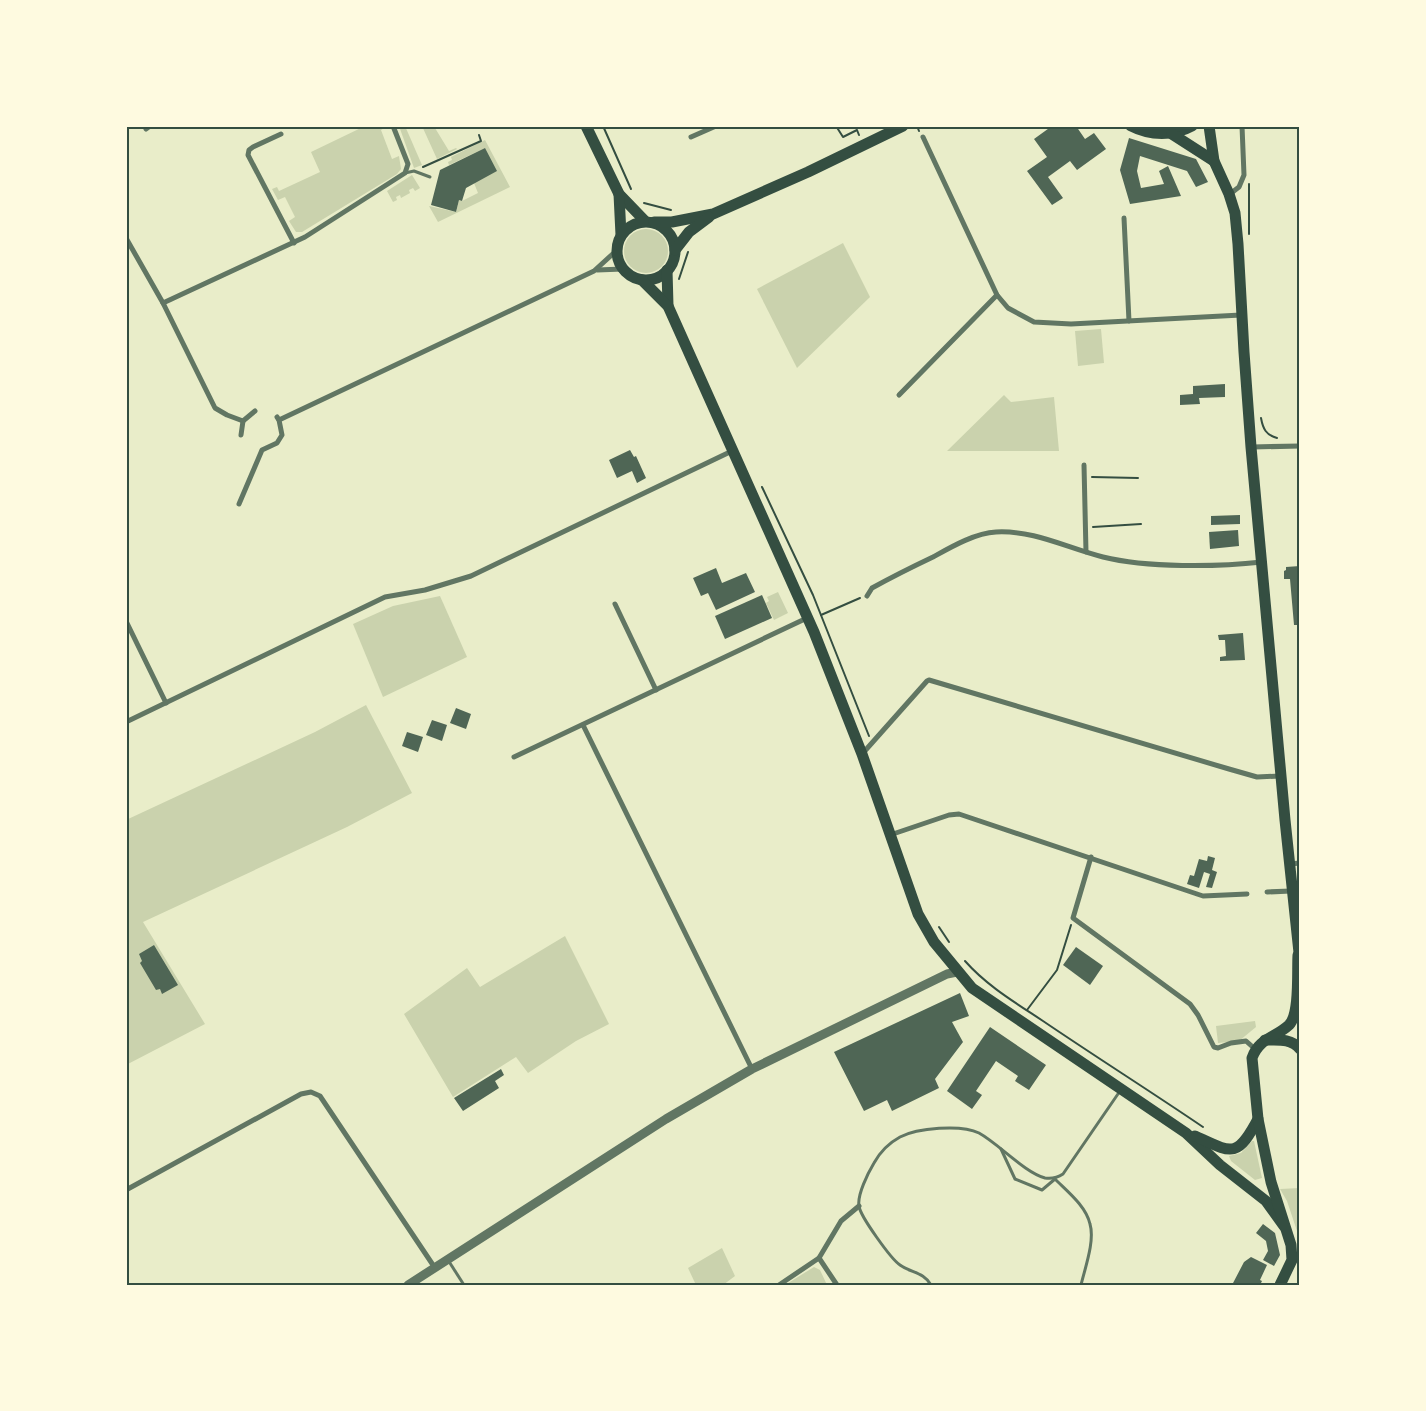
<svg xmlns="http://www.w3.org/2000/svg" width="1426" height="1411" font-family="Ubuntu,sans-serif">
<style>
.green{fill:#cad2ad}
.building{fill:#4f6655}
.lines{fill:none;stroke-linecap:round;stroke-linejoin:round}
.path{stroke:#344e41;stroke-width:2}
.service{stroke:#617663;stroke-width:3}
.minor{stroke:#617663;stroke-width:5}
.tertiary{stroke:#617663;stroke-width:9}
.primary{stroke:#344e41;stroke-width:11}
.neatline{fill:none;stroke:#344e41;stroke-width:2}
</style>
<rect width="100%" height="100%" fill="#e9edc9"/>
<g class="green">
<path d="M 365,126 L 387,126 L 381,130 L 392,159 L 399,156 L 401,169 L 397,174 L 302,232 L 296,232 L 289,221 L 295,217 L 285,197 L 278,200 L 272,189 L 277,187 L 279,191 L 320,172 L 311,152 Z"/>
<path d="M 399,126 L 405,126 L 422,165 L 414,168 Z"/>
<path d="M 422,126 L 438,126 L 435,128 L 449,151 L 456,148 L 457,149 L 437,159 Z"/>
<path d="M 485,140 L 510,187 L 438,222 L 429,206 L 456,212 L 459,200 L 462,201 L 478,193 L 474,183 L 485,148 L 449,165 L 448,162 L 452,160 L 451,157 Z"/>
<path d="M 412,175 L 420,188 L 415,191 L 413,188 L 409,190 L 410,193 L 401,198 L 400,195 L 396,197 L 397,200 L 393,202 L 387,191 Z"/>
<circle cx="646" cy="251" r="22"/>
<path d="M 843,243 L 870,297 L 797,368 L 757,289 Z"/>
<path d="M 1101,329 L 1104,363 L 1078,366 L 1075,331 Z"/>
<path d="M 1004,395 L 1011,402 L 1054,397 L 1059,451 L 947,451 Z"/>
<path d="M 778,592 L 788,613 L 774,620 L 766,603 L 769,601 L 767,597 Z"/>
<path d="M 440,596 L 467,657 L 383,697 L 353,624 L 393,606 Z"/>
<path d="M 366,705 L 412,793 L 347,827 L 143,922 L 205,1024 L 126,1065 L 126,820 L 315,732 Z"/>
<path d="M 565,936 L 609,1024 L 576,1041 L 528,1073 L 516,1057 L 453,1097 L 404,1014 L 467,968 L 480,987 Z"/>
<path d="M 1255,1021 L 1256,1027 L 1239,1041 L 1218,1043 L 1216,1026 Z"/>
<path d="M 1252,1141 L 1254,1141 L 1262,1178 L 1255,1180 L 1231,1161 L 1229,1156 L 1241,1153 Z"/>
<path d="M 1300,1188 L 1300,1240 L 1287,1201 L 1280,1189 Z"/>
<path d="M 722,1248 L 735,1276 L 723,1285 L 696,1285 L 688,1268 Z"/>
<path d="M 814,1267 L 820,1270 L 827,1285 L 785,1285 Z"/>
</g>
<g class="building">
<path d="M 1052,126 L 1076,126 L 1085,139 L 1094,133 L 1106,149 L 1077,170 L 1070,161 L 1048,177 L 1063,198 L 1052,205 L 1027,171 L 1047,157 L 1034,139 Z"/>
<path d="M 1129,138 L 1196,159 L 1208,182 L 1196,187 L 1187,171 L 1140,156 L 1137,171 L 1141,188 L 1164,184 L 1159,171 L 1168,166 L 1181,196 L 1130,204 L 1120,170 Z"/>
<path d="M 485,148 L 497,171 L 466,188 L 462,201 L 459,200 L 456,212 L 431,205 L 440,170 Z"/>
<path d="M 1225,384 L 1225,397 L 1199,398 L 1200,404 L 1180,405 L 1180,395 L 1193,394 L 1193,386 Z"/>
<path d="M 630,450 L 634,457 L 636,456 L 646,478 L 637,483 L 632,471 L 617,478 L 609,460 Z"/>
<path d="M 1240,515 L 1240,524 L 1211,525 L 1211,516 Z"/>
<path d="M 1238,530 L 1239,546 L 1210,549 L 1209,532 Z"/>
<path d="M 1300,566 L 1300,625 L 1294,625 L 1290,579 L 1284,579 L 1284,571 L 1286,570 L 1286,567 Z"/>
<path d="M 716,568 L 722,583 L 746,573 L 755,592 L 716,610 L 708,593 L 701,596 L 693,578 Z"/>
<path d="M 762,595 L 772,618 L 725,639 L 715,616 Z"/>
<path d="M 1243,633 L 1245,660 L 1220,661 L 1220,657 L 1226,656 L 1225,640 L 1219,640 L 1218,635 Z"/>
<path d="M 456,708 L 471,714 L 466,729 L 450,723 Z"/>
<path d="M 432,720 L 447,725 L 442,741 L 426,735 Z"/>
<path d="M 407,732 L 423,737 L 418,752 L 402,746 Z"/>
<path d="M 1208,856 L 1215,858 L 1212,870 L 1217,872 L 1212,888 L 1206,887 L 1210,874 L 1204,872 L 1199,888 L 1187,884 L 1190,875 L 1194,876 L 1199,859 L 1207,861 Z"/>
<path d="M 154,945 L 178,985 L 162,994 L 160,989 L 156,990 L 140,963 L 142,961 L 139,954 Z"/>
<path d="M 1076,947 L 1103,966 L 1090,985 L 1063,965 Z"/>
<path d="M 960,993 L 969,1016 L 952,1022 L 963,1042 L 935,1079 L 939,1088 L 892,1111 L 887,1100 L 864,1111 L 834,1052 Z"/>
<path d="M 990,1027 L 1046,1065 L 1029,1090 L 1015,1081 L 1018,1076 L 996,1061 L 976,1091 L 982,1095 L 972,1109 L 947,1091 Z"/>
<path d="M 501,1069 L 504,1075 L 495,1081 L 499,1088 L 463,1111 L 454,1098 Z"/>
<path d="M 1263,1224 L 1275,1233 L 1280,1255 L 1274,1266 L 1263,1260 L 1268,1251 L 1266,1241 L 1256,1233 Z"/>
<path d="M 1251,1257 L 1267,1265 L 1260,1280 L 1262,1281 L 1260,1285 L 1232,1285 L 1244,1262 Z"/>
</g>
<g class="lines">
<g class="path">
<path d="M 603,126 L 631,189"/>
<path d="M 836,126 L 843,137 L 857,130 L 859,135"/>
<path d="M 917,126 L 919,131"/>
<path d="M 423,167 L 481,141 L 479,135"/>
<path d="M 644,203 L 671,210"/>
<path d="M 1249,234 L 1249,184"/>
<path d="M 679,279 L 688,252"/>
<path d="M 1261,418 C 1263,429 1266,435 1277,438"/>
<path d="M 1092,477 L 1138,478"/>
<path d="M 762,487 L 813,595 L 869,736"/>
<path d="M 1093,527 L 1141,524"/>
<path d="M 821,615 L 860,598"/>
<path d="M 939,927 L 949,942"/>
<path d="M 965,961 C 987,986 1016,1003 1043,1021 C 1096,1057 1150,1091 1203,1127"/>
<path d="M 1027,1010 L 1057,970 L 1071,925"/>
</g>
<g class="service">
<path d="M 405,173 L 414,171 L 430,177"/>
<path d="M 1001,1149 L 1015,1179 L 1042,1190 L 1055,1179 C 1067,1191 1086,1206 1090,1224 C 1095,1241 1085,1268 1081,1285"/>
<path d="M 448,1260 L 464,1285"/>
<path d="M 931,1285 C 924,1272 911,1273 900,1265 C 891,1259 860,1216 859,1206 C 857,1195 868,1173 874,1163 C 880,1152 889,1143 900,1137 C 917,1128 961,1124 979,1133 C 999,1144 1024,1172 1045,1178 C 1052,1179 1057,1178 1063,1174 L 1120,1091"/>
</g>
<g class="minor">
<path d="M 146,129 L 150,126"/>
<path d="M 281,134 L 253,147 L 249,150 L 248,155 L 294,243"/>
<path d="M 691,137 L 716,126"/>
<path d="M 923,137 L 997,295 L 1008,308 L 1034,322 L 1071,324 L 1241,315"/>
<path d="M 1230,194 L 1239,187 L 1244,175 L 1242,126"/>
<path d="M 1124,218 L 1129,321"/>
<path d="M 126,238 L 163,303 L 215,408 L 227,415 L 243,421 L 255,411"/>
<path d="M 597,270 L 623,269"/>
<path d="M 163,303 L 305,237 L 405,173 L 408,164 L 393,126"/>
<path d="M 899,395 L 997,295"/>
<path d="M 279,420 L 594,271 L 616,251"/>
<path d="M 241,435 L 243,421"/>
<path d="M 1252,447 L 1300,446"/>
<path d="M 1084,465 L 1086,552"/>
<path d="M 239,504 L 262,450 L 277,443 L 282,435 L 279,420 L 277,417"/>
<path d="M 867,596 L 872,588 C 892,577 912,567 933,557 C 951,547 975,533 996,532 C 1034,530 1067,548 1103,557 C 1147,568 1217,567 1262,562"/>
<path d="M 615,604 L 656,690"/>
<path d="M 126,621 L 166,703"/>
<path d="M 126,722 L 385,597 L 425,590 L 471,576 L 732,451"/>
<path d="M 583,725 L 752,1069"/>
<path d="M 863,753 L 927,681 L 929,680 L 1229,769 L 1257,777 L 1280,776"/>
<path d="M 514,757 L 807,618"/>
<path d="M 890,835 L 949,815 L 959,814 L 1203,896 L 1247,894"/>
<path d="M 1091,857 L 1073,918 L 1190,1004 L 1198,1015 L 1214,1047 L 1218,1048 L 1231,1043 L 1246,1041 L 1255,1049"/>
<path d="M 1290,864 L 1300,863"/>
<path d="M 1267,892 L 1291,891"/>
<path d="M 126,1190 L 301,1094 L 311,1092 L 320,1096 L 435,1268"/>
<path d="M 819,1258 L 837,1285"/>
<path d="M 779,1285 L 819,1258 L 841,1221 L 859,1206"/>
</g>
<path class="tertiary" d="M 408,1285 L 666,1119 L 752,1069 L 947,974 L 957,972"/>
<g class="primary">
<path d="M 586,126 L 619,194 L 645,221"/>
<path d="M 1131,126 C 1150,136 1174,136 1192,126"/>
<path d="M 1209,126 L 1214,161 L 1229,194 L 1235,213 L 1238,244 L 1244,352 L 1251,447 L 1285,820 L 1300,962"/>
<path d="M 1172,134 L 1214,161"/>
<path d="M 619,194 L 621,235"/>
<circle cx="646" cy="251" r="29"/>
<path d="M 654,222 L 672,222 L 713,214 L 808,172 L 903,126"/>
<path d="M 675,250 L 689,232 L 709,217"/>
<path d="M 667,270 L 668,306"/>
<path d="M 642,280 L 668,306 L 814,632 L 862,754 L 918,914 L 934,942 L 972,988 L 1186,1133 L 1220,1165 L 1266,1201 L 1284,1226"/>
<path d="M 1265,1040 C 1278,1040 1291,1038 1300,1049"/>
<path d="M 1195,1136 C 1232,1153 1237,1159 1258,1119"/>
<path d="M 1280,1285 L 1292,1260 L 1291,1245 L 1271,1182 L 1258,1119 L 1252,1058 C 1259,1038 1275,1038 1289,1025 C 1300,1014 1297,971 1298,955"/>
</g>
</g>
<rect width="1426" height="1411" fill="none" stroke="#fefae0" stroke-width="255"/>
<rect x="128" y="128" width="1170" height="1156" class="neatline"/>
</svg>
